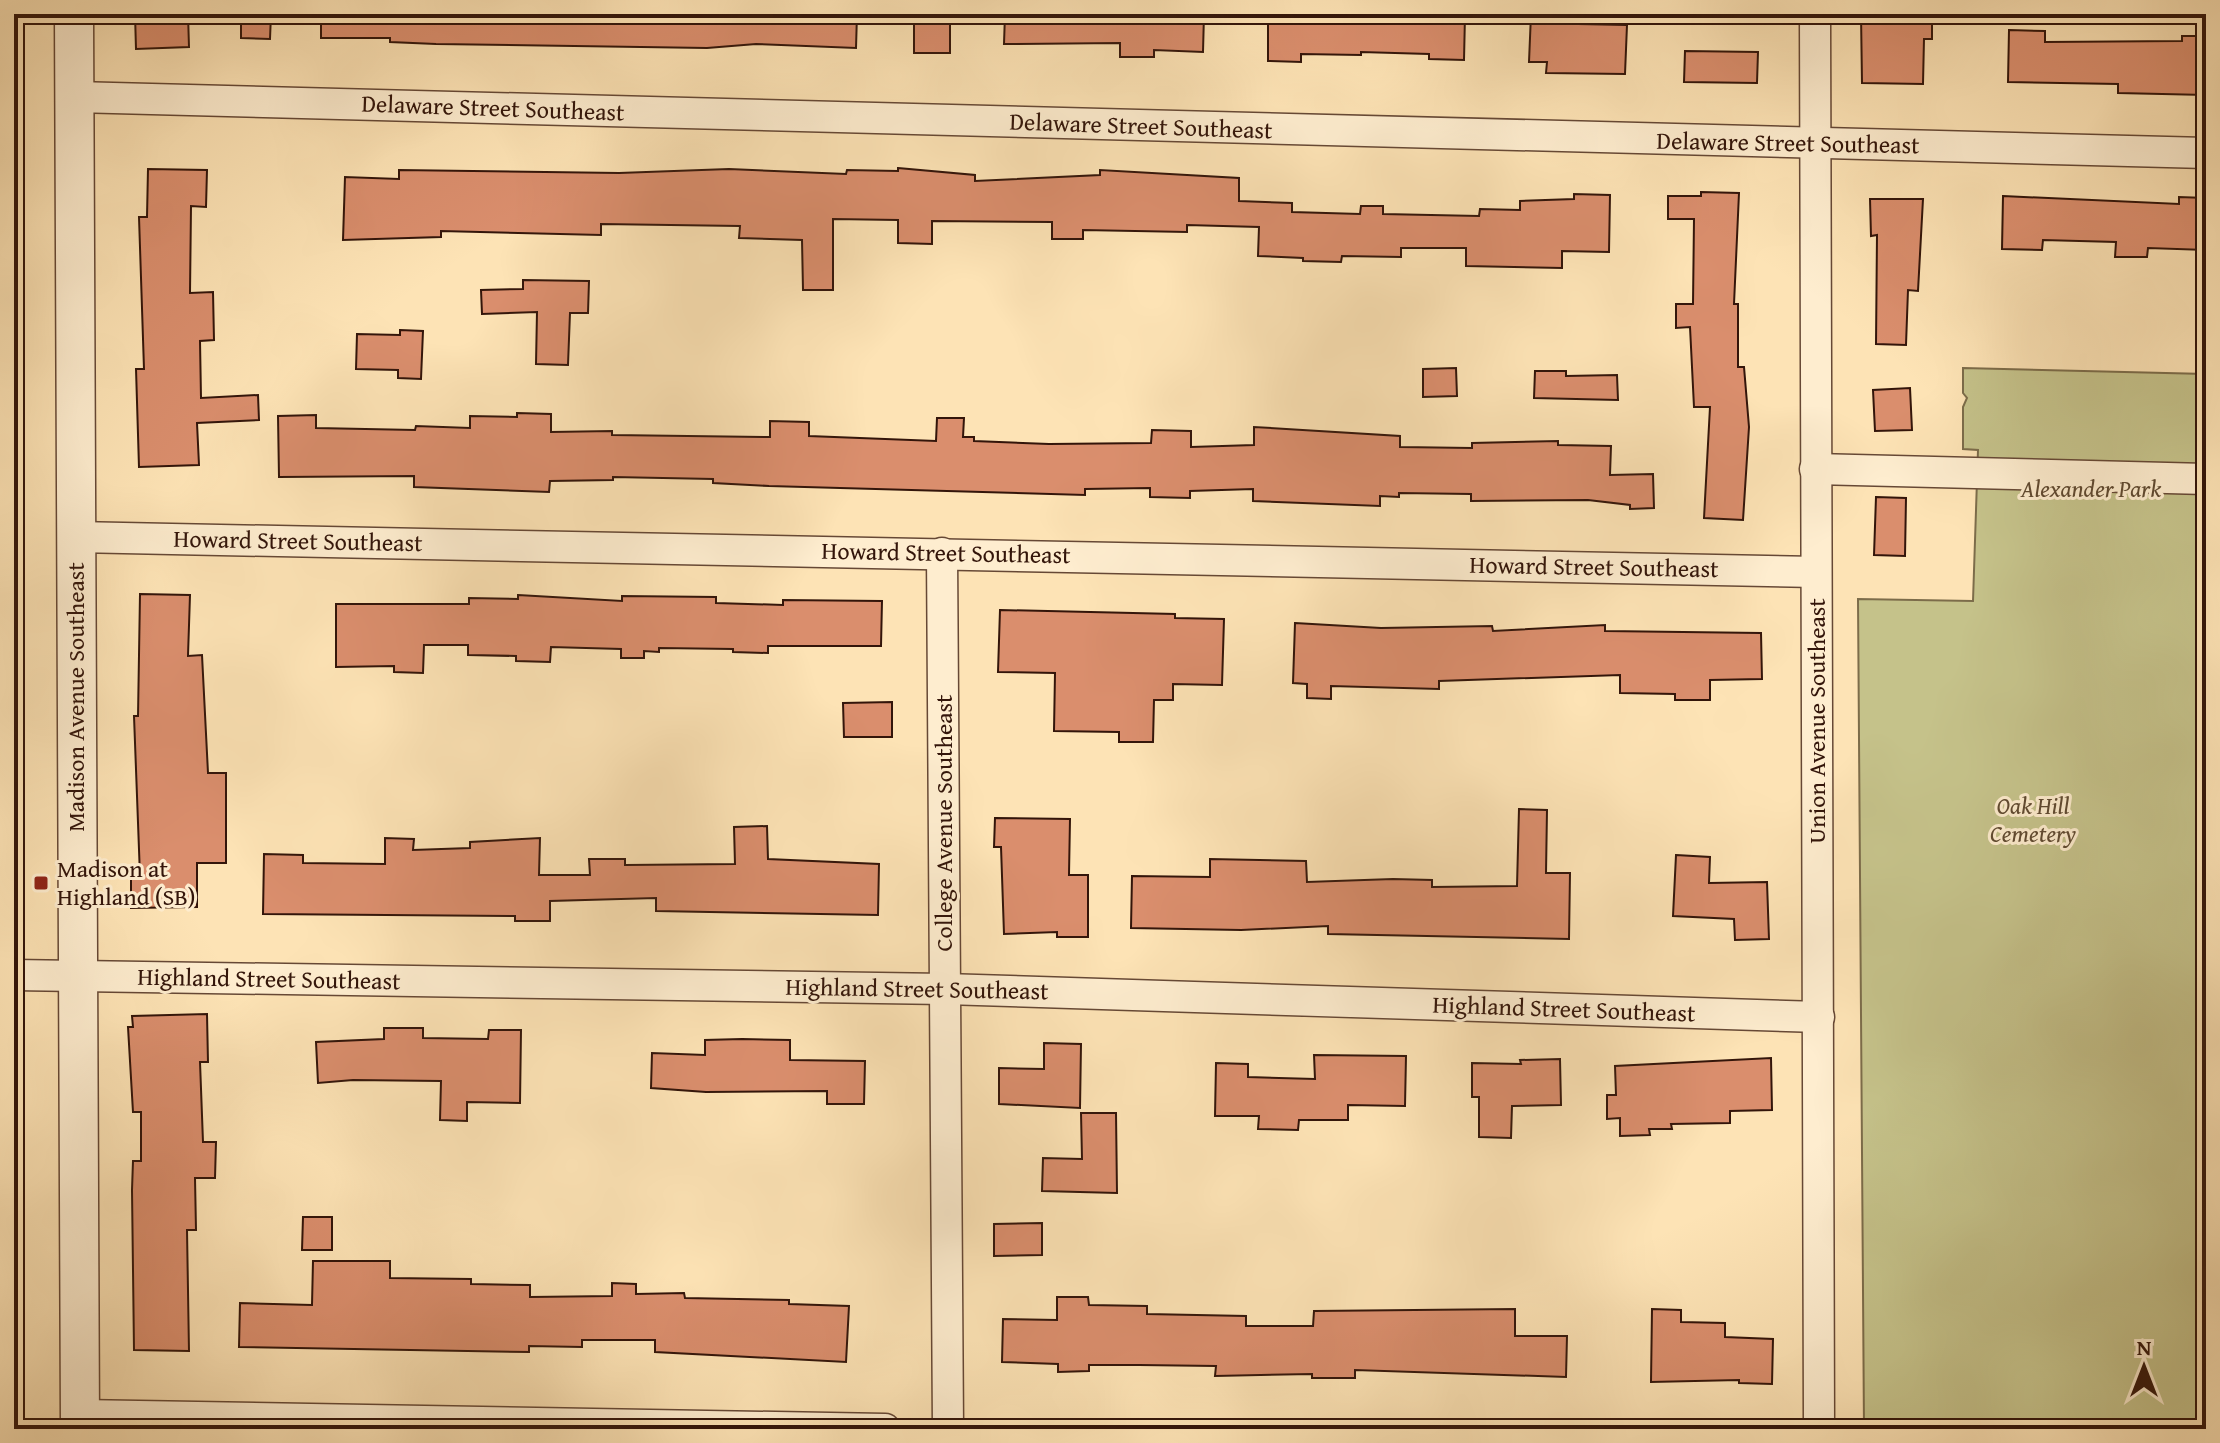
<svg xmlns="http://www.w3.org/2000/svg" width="2220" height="1443" font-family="'Gentium Book Plus',serif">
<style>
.green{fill:#c5c28a;stroke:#7c6c4a;stroke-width:2}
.building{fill:#da8e6d;stroke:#33150a;stroke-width:2}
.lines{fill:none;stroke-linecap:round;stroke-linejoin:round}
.minor-casing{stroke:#664835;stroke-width:33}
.tertiary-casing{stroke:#664835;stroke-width:41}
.minor{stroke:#feedcf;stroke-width:30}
.tertiary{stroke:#feedcf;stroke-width:38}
.poi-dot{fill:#8f2418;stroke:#feedcf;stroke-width:3}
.labels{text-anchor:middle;stroke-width:6;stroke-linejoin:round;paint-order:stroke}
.street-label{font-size:24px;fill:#33150a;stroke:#feedcf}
.park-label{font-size:24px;font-style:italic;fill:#5f4930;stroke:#feedcf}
.poi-label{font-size:24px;fill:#33150a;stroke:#feedcf;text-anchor:start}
</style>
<rect width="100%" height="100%" fill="#fde3b5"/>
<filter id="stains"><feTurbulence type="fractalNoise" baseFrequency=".0025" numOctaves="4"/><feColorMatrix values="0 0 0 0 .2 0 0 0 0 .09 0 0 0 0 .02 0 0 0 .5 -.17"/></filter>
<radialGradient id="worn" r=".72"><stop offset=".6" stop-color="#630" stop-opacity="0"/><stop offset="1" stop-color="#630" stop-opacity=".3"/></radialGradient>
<path class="green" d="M 1963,368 L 2206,374 L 2206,1429 L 1864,1429 L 1858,599 L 1973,601 L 1978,450 L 1963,449 L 1963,407 L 1967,398 L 1963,393 Z"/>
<g class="building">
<path d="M 135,14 L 188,14 L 189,47 L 136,49 Z"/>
<path d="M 241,14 L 271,14 L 270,39 L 241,38 Z"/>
<path d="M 321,14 L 857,14 L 856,48 L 756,44 L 707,48 L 436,44 L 390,42 L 390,38 L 321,38 Z"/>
<rect x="914" y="14" width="36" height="39"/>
<path d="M 1005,14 L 1204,14 L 1203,52 L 1154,50 L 1154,57 L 1120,57 L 1120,43 L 1004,44 Z"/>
<path d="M 1268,14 L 1376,18 L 1376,14 L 1465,15 L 1464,60 L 1429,59 L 1429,54 L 1361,52 L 1361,55 L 1301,54 L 1301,62 L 1268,61 Z"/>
<path d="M 1531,14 L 1579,14 L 1579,24 L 1627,25 L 1625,74 L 1546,73 L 1547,62 L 1529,62 Z"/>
<path d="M 1861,14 L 1932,14 L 1932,39 L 1924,39 L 1923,84 L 1862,83 Z"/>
<path d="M 2009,30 L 2045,31 L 2045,42 L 2182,41 L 2182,36 L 2206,36 L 2206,95 L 2118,93 L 2118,84 L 2008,82 Z"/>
<path d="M 1685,51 L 1758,52 L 1757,83 L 1684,82 Z"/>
<path d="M 898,168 L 975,175 L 975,181 L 1100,175 L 1100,170 L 1239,178 L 1239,201 L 1292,203 L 1292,212 L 1360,214 L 1361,206 L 1383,206 L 1383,214 L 1479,216 L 1480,209 L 1520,210 L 1520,201 L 1574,199 L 1574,194 L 1610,195 L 1609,252 L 1562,251 L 1562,268 L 1466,266 L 1466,248 L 1401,248 L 1401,257 L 1342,256 L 1341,262 L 1303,261 L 1303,258 L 1258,256 L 1259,227 L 1187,225 L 1187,232 L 1083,230 L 1083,239 L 1052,239 L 1052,222 L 932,221 L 932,244 L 898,243 L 898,220 L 833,219 L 833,290 L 803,290 L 802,240 L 739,238 L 740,226 L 601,224 L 601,235 L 441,231 L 441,237 L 343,240 L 345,177 L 399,179 L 399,170 L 619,173 L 729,169 L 846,174 L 847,170 L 898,171 Z"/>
<path d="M 148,169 L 207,170 L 206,207 L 191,206 L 190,293 L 213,292 L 214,340 L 200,341 L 201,398 L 258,395 L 259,420 L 197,423 L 199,465 L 139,467 L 136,369 L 144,369 L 139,217 L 147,217 Z"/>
<path d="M 1701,192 L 1739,193 L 1734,304 L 1738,304 L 1738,367 L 1744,367 L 1749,427 L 1743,520 L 1704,518 L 1710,407 L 1694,407 L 1690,327 L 1676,328 L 1676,304 L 1693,304 L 1694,219 L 1668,219 L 1668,196 L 1701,196 Z"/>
<path d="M 2003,196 L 2179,204 L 2179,197 L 2206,198 L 2206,250 L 2148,248 L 2147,257 L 2115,257 L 2116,242 L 2043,240 L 2042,250 L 2002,249 Z"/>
<path d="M 1870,199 L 1923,199 L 1918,291 L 1908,290 L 1906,345 L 1876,344 L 1877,235 L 1871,236 Z"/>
<path d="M 523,280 L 589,281 L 588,313 L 570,313 L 568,365 L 536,364 L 537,312 L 482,314 L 481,290 L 523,289 Z"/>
<path d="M 400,330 L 423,331 L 421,379 L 398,378 L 398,370 L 356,369 L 357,334 L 400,335 Z"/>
<path d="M 1456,368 L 1457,396 L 1423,397 L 1423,369 Z"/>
<path d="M 1535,371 L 1566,371 L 1566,376 L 1617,375 L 1618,400 L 1534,398 Z"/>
<path d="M 1910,388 L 1912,430 L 1875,431 L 1873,390 Z"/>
<path d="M 517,413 L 551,414 L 551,432 L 612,431 L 612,435 L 770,437 L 770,421 L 809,422 L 809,436 L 936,441 L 937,418 L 964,418 L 963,437 L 974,437 L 974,441 L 1049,444 L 1151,443 L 1152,430 L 1191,431 L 1191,447 L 1254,445 L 1254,427 L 1400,436 L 1400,447 L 1472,448 L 1472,443 L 1558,441 L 1558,445 L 1611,446 L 1610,475 L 1653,474 L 1654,508 L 1630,509 L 1630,505 L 1588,500 L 1471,501 L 1471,494 L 1399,493 L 1399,497 L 1380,496 L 1380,506 L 1253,501 L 1253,489 L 1190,491 L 1190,498 L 1150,497 L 1150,488 L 1085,489 L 1085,495 L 769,486 L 713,483 L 713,479 L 613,477 L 613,480 L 550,481 L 549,492 L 414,487 L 414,476 L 279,477 L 278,416 L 316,415 L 316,428 L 415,430 L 416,426 L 470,428 L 470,416 L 517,417 Z"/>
<path d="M 1876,497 L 1906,498 L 1905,556 L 1874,555 Z"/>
<path d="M 140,594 L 190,595 L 188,656 L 202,655 L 208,773 L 226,773 L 226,863 L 197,863 L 197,907 L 131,908 L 131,876 L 140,876 L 134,716 L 138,716 Z"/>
<path d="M 518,595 L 622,601 L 622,596 L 716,597 L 716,603 L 783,605 L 783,600 L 882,601 L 881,646 L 768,646 L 768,653 L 733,652 L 733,649 L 659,648 L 659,652 L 644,651 L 644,658 L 621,658 L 621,649 L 551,647 L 550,662 L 516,661 L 516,656 L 468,655 L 468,645 L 424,645 L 423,673 L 394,672 L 394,666 L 336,667 L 336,604 L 469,604 L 469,598 L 518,599 Z"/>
<path d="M 1000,610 L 1175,614 L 1175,618 L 1224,619 L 1222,685 L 1173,684 L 1173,700 L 1154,700 L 1153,742 L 1119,742 L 1119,732 L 1054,731 L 1055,673 L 998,672 Z"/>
<path d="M 1295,623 L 1381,628 L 1492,626 L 1493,631 L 1605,625 L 1605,631 L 1761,633 L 1762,679 L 1710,680 L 1710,700 L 1675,700 L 1675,694 L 1620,693 L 1620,675 L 1439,681 L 1439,689 L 1331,686 L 1331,699 L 1307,698 L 1307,684 L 1293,683 Z"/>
<path d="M 892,702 L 892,737 L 844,737 L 843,703 Z"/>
<path d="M 1519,809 L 1547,810 L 1546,873 L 1570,873 L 1569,939 L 1328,934 L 1328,926 L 1241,930 L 1131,928 L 1132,876 L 1210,877 L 1210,859 L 1306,861 L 1307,882 L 1393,879 L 1432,880 L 1432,887 L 1517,886 Z"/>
<path d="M 995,818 L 1070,819 L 1069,875 L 1088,875 L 1088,937 L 1057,937 L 1057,932 L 1004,934 L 1001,847 L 994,847 Z"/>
<path d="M 767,826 L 768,859 L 879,864 L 878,915 L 656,911 L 656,898 L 550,901 L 550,921 L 515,921 L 515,916 L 263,914 L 264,854 L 303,855 L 303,863 L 385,864 L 385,838 L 414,839 L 413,850 L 470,848 L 470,842 L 540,838 L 539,875 L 590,875 L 589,859 L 625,859 L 625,865 L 735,864 L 734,827 Z"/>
<path d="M 1676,855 L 1710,857 L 1709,883 L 1767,882 L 1769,939 L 1735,940 L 1734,919 L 1673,916 Z"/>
<path d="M 207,1014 L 208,1062 L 200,1062 L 203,1142 L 216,1142 L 215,1178 L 195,1178 L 196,1230 L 187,1230 L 189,1351 L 134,1350 L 132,1190 L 133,1161 L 141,1161 L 141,1112 L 133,1112 L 128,1027 L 133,1027 L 132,1016 Z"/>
<path d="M 384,1028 L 423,1028 L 423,1038 L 488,1039 L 489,1030 L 521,1030 L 520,1103 L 467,1102 L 467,1121 L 440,1120 L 441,1081 L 353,1080 L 318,1083 L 316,1042 L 384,1039 Z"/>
<path d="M 742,1039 L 790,1040 L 790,1060 L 865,1061 L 864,1104 L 827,1104 L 827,1091 L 706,1092 L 651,1088 L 652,1053 L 705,1055 L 705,1040 Z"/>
<path d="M 1044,1043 L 1081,1044 L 1080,1108 L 999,1104 L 999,1068 L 1044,1069 Z"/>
<path d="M 1314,1055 L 1406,1056 L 1405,1106 L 1348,1105 L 1348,1120 L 1299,1120 L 1298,1130 L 1258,1129 L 1259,1116 L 1215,1116 L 1216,1063 L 1248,1064 L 1248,1077 L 1315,1079 Z"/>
<path d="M 1771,1058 L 1772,1110 L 1730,1111 L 1730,1123 L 1671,1124 L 1672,1129 L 1649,1129 L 1650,1135 L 1620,1136 L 1620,1118 L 1607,1119 L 1607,1095 L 1616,1095 L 1615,1066 Z"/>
<path d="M 1560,1059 L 1561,1105 L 1512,1106 L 1511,1138 L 1479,1137 L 1479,1097 L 1472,1097 L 1472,1063 L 1521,1064 L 1520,1060 Z"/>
<path d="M 1081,1113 L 1116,1113 L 1117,1193 L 1042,1191 L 1043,1158 L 1082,1159 Z"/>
<path d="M 303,1217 L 332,1217 L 332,1250 L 302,1250 Z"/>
<path d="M 1042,1223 L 1042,1255 L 994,1256 L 994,1224 Z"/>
<path d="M 313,1261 L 390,1261 L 390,1278 L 471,1279 L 471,1284 L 530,1285 L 530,1297 L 612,1296 L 612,1283 L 636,1284 L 636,1294 L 684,1293 L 685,1298 L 789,1300 L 789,1304 L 849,1306 L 846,1362 L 655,1352 L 655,1340 L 582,1340 L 582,1347 L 529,1346 L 529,1352 L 239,1347 L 240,1303 L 312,1305 Z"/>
<path d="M 1057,1297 L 1088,1297 L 1089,1305 L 1147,1306 L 1147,1314 L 1246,1316 L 1246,1326 L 1313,1326 L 1314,1311 L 1515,1309 L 1515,1336 L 1567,1336 L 1566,1377 L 1355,1370 L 1355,1378 L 1312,1378 L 1312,1374 L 1215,1376 L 1216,1366 L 1139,1365 L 1089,1365 L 1089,1371 L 1058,1372 L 1058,1364 L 1002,1362 L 1003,1319 L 1057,1320 Z"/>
<path d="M 1652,1309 L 1681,1310 L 1681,1322 L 1725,1323 L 1725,1337 L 1773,1339 L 1772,1384 L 1739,1383 L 1739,1380 L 1651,1382 Z"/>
</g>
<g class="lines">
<g class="minor-casing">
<g id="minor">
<path d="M 1815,14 L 1819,1429"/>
<path d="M 75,97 L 2206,153"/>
<path d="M 1815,469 L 2206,479"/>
<path d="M 75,537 L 1816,572"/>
<path d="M 942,553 L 948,1429"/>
<path d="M 14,975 L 945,989 L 1819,1017"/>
<path d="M 80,1415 L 885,1429"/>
</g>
</g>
<g class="tertiary-casing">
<path id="tertiary" d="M 74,14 L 80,1429"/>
</g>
<use href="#minor" class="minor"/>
<use href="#tertiary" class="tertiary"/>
</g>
<rect class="poi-dot" x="33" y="875" width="16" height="16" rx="4"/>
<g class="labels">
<g class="street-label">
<text transform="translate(493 108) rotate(2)" y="8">Delaware Street Southeast</text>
<text transform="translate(1141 126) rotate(2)" y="8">Delaware Street Southeast</text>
<text transform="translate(1788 143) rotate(1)" y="8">Delaware Street Southeast</text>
<text transform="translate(298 541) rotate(1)" y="8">Howard Street Southeast</text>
<text transform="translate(946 553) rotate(1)" y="8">Howard Street Southeast</text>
<text transform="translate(1594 567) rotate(1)" y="8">Howard Street Southeast</text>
<text transform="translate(76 697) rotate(-90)" y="8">Madison Avenue Southeast</text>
<text transform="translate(1817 721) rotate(-90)" y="8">Union Avenue Southeast</text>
<text transform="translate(944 823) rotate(-90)" y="8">College Avenue Southeast</text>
<text transform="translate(269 979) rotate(1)" y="8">Highland Street Southeast</text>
<text transform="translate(917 989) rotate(1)" y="8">Highland Street Southeast</text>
<text transform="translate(1564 1009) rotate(2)" y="8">Highland Street Southeast</text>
</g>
<g class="park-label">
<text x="2091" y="497">Alexander Park</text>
<text x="2033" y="814">Oak Hill<tspan x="2033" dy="28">Cemetery</tspan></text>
</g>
<g class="poi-label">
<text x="57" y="877">Madison at<tspan x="57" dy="28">Highland (SB)</tspan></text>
</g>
</g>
<rect width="2220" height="1443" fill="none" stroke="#fde3b5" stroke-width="48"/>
<rect x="16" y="16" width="2188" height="1411" fill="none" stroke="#33150a" stroke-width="4"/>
<rect x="24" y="24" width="2172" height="1395" fill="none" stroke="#33150a" stroke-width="2"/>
<g transform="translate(2144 1367)" stroke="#feedcf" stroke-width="6" paint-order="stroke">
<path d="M0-6L14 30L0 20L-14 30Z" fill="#33150a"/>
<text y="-12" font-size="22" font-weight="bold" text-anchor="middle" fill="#33150a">N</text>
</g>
<rect width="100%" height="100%" filter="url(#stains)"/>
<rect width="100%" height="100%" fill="url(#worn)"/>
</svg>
